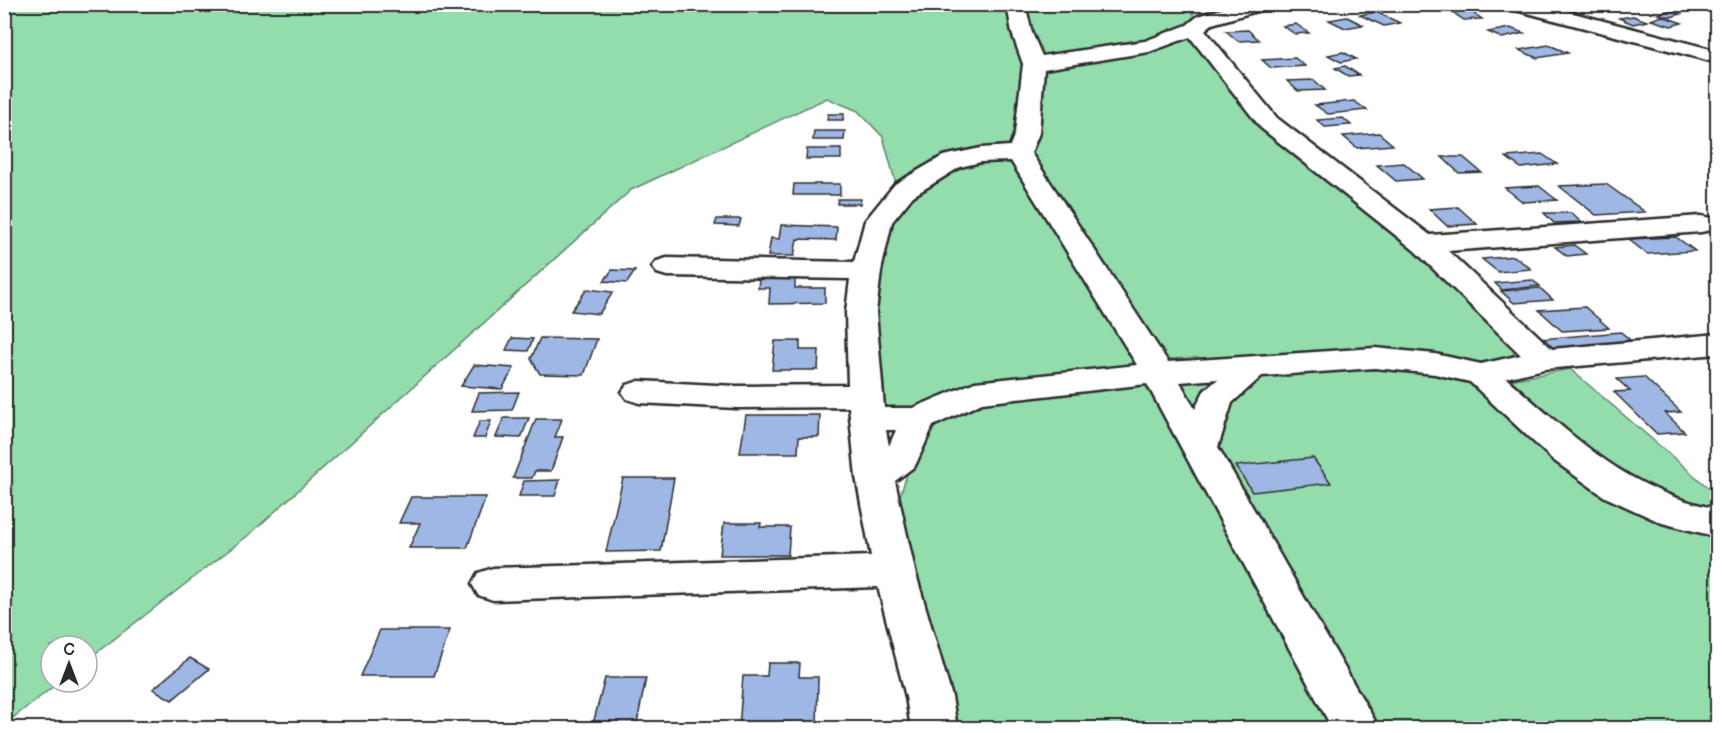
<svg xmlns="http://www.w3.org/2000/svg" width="1722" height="733" font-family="'Balsamiq Sans',sans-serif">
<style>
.green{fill:#93ddac;stroke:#5f846c;stroke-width:1.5}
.building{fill:#9eb7e4;stroke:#2b2b2b;stroke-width:1.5}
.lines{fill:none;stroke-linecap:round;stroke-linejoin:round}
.minor-casing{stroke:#2b2b2b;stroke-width:5}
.minor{fill:#fff;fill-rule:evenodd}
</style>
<rect width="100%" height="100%" fill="#fff"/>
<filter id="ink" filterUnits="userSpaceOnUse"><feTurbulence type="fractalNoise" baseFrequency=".0167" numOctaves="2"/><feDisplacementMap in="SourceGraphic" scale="12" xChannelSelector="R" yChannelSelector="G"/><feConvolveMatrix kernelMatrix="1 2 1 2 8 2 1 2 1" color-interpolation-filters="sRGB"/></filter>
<g filter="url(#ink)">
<g class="green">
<path d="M 5,5 L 1182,5 L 1198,18 L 1227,79 L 1412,244 L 1515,345 L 1513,356 L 1482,364 L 1380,352 L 1172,359 L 1079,374 L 912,410 L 889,409 L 881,398 L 870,312 L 896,184 L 883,137 L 858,111 L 827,98 L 631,190 L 250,534 L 87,660 L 87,646 L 51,646 L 51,682 L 59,682 L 5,724 Z"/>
<path d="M 1368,368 L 1408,368 L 1464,379 L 1510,380 L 1570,369 L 1717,495 L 1717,728 L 949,728 L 908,569 L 897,505 L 911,462 L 931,426 L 970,404 L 1178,378 Z"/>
</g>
<g class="building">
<path d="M 1669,10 L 1681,14 L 1671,17 L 1658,14 Z"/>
<path d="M 1470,11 L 1482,19 L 1464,20 L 1452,12 Z"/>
<path d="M 1376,12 L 1400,23 L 1384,26 L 1360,15 Z"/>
<path d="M 1633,16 L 1647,21 L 1633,24 L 1619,18 Z"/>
<path d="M 1662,16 L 1682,23 L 1671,26 L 1651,20 Z"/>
<path d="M 1347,17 L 1363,25 L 1345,28 L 1329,20 Z"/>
<path d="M 1296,24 L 1309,33 L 1295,34 L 1283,26 Z"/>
<path d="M 1510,28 L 1524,33 L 1502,38 L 1488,32 Z"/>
<path d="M 1248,30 L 1259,40 L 1238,41 L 1226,31 Z"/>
<path d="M 1549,45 L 1568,53 L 1537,58 L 1519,50 Z"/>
<path d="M 1343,52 L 1356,59 L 1341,62 L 1328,55 Z"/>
<path d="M 1295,58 L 1305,66 L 1271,68 L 1262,60 Z"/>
<path d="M 1345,66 L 1359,75 L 1348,76 L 1335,68 Z"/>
<path d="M 1314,80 L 1325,90 L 1298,91 L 1287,81 Z"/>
<path d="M 1354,101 L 1367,110 L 1328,114 L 1315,105 Z"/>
<path d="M 828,114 L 844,114 L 843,120 L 827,120 Z"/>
<path d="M 1343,118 L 1351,125 L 1325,127 L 1317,120 Z"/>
<path d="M 814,131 L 845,131 L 844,140 L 813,140 Z"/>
<path d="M 1379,133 L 1393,145 L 1357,148 L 1343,136 Z"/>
<path d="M 807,149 L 841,149 L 841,159 L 806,159 Z"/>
<path d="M 1542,154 L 1557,164 L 1521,168 L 1506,157 Z"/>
<path d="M 1442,157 L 1463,157 L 1481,172 L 1459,173 Z"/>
<path d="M 1404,163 L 1423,179 L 1396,181 L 1377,165 Z"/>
<path d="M 794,184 L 840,184 L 840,195 L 793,195 Z"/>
<path d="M 1606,184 L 1645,212 L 1596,215 L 1559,186 Z"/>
<path d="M 1539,186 L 1557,200 L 1523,202 L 1505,188 Z"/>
<path d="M 838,199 L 861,199 L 860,204 L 837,204 Z"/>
<path d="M 1458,207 L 1477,224 L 1447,226 L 1429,209 Z"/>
<path d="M 1544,213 L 1571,213 L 1581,222 L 1554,223 Z"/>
<path d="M 717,219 L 741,219 L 739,226 L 715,225 Z"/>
<path d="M 781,225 L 837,227 L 836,240 L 797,239 L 794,256 L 768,256 L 771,238 L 779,239 Z"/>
<path d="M 1676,237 L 1695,251 L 1647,254 L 1628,239 Z"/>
<path d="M 1574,245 L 1586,254 L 1567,256 L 1555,247 Z"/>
<path d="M 1514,256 L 1531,269 L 1498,272 L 1482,259 Z"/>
<path d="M 612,270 L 635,271 L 627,283 L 604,281 Z"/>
<path d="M 795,278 L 795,288 L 825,288 L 825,303 L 769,304 L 770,288 L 758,288 L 759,279 Z"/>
<path d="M 1532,280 L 1540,286 L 1502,290 L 1495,283 Z"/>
<path d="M 1540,288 L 1553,300 L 1514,303 L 1501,291 Z"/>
<path d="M 587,289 L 613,292 L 599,314 L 571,311 Z"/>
<path d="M 1585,307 L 1609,328 L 1562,331 L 1539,310 Z"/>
<path d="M 1621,332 L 1631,341 L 1550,348 L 1540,339 Z"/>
<path d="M 512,338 L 533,339 L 528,351 L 506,350 Z"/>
<path d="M 540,338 L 597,339 L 584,375 L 540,374 L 531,359 Z"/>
<path d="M 775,341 L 800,341 L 800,350 L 819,350 L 818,370 L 772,370 Z"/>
<path d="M 474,365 L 514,368 L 502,389 L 461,386 Z"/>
<path d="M 1644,377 L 1681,412 L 1665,413 L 1685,432 L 1657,434 L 1614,392 L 1630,391 L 1617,379 Z"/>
<path d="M 519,392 L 512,410 L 472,411 L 479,393 Z"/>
<path d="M 746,415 L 820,415 L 819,437 L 799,437 L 798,453 L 740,453 Z"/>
<path d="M 504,418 L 529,418 L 521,438 L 496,437 Z"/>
<path d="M 536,419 L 562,419 L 555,437 L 563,437 L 551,471 L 535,471 L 532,478 L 513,478 Z"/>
<path d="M 480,421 L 491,421 L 485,438 L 473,438 Z"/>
<path d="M 1313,458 L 1331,483 L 1252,492 L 1236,466 Z"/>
<path d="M 623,478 L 674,478 L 661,551 L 606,552 Z"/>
<path d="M 560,480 L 555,496 L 519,496 L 524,481 Z"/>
<path d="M 411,497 L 486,497 L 467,548 L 409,548 L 420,523 L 399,523 Z"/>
<path d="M 724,523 L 761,523 L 760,527 L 790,527 L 788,555 L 720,555 Z"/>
<path d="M 380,630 L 450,630 L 434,676 L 360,676 Z"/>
<path d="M 190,658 L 209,669 L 172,700 L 153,689 Z"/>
<path d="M 768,663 L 800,663 L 799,677 L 818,677 L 817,728 L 739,728 L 743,676 L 767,676 Z"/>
<path d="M 605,678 L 646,678 L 636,728 L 592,728 Z"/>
</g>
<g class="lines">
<g class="minor-casing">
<g id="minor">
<path d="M 1007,4 L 1025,4 L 1032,33 L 1042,56 L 1145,41 L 1187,25 L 1198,16 L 1238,4 L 1269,4 L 1267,8 L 1212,24 L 1205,30 L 1277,118 L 1430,235 L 1701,216 L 1711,218 L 1715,224 L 1711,230 L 1701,232 L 1448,251 L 1552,349 L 1718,334 L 1718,354 L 1544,369 L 1506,378 C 1573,436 1627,492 1718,509 L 1718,537 L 1662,523 L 1605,497 L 1553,460 L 1470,382 L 1435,374 L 1375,368 L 1262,376 L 1232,403 L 1218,447 L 1379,728 L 1332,728 L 1147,384 L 982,403 L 933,426 L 915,466 L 895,481 L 915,571 L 952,697 L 957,728 L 911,728 L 906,697 L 878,587 L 493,600 L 478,595 L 472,584 L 478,573 L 493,568 L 871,556 L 856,477 L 849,407 L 736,408 L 639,403 L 627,399 L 622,392 L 627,385 L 639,381 L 736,386 L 848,385 L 846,312 L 850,279 L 667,276 L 657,273 L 652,267 L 657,261 L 667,258 L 854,262 L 865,221 L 895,184 L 943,156 L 981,148 L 1010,146 L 1015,133 L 1023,64 L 1012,33 ZM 1190,37 L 1261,128 L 1414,250 L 1521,355 L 1481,364 L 1435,354 L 1375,348 L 1168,362 L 1031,153 L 1039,133 L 1044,69 L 1149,52 ZM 1011,161 L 1137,365 L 975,382 L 913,408 L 884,408 L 876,312 L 881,271 L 892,222 L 913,196 L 960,167 L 981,162 ZM 1218,379 L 1204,391 L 1195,409 L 1180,382 ZM 886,430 L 896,430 L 889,446 Z"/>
<path d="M 1506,4 L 1539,4 L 1718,51 L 1718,63 L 1508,8 Z"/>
</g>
</g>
<use href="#minor" class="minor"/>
</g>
</g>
<rect width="1722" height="733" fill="none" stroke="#fff" stroke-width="24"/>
<rect x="12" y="12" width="1698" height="709" fill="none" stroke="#2b2b2b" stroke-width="2" filter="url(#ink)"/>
<g transform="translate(69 664)"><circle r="28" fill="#ffffff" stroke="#aaaaaa" stroke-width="1.5"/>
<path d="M0-4.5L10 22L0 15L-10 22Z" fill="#2b2b2b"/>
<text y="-9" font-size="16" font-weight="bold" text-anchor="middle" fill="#2b2b2b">С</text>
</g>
</svg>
